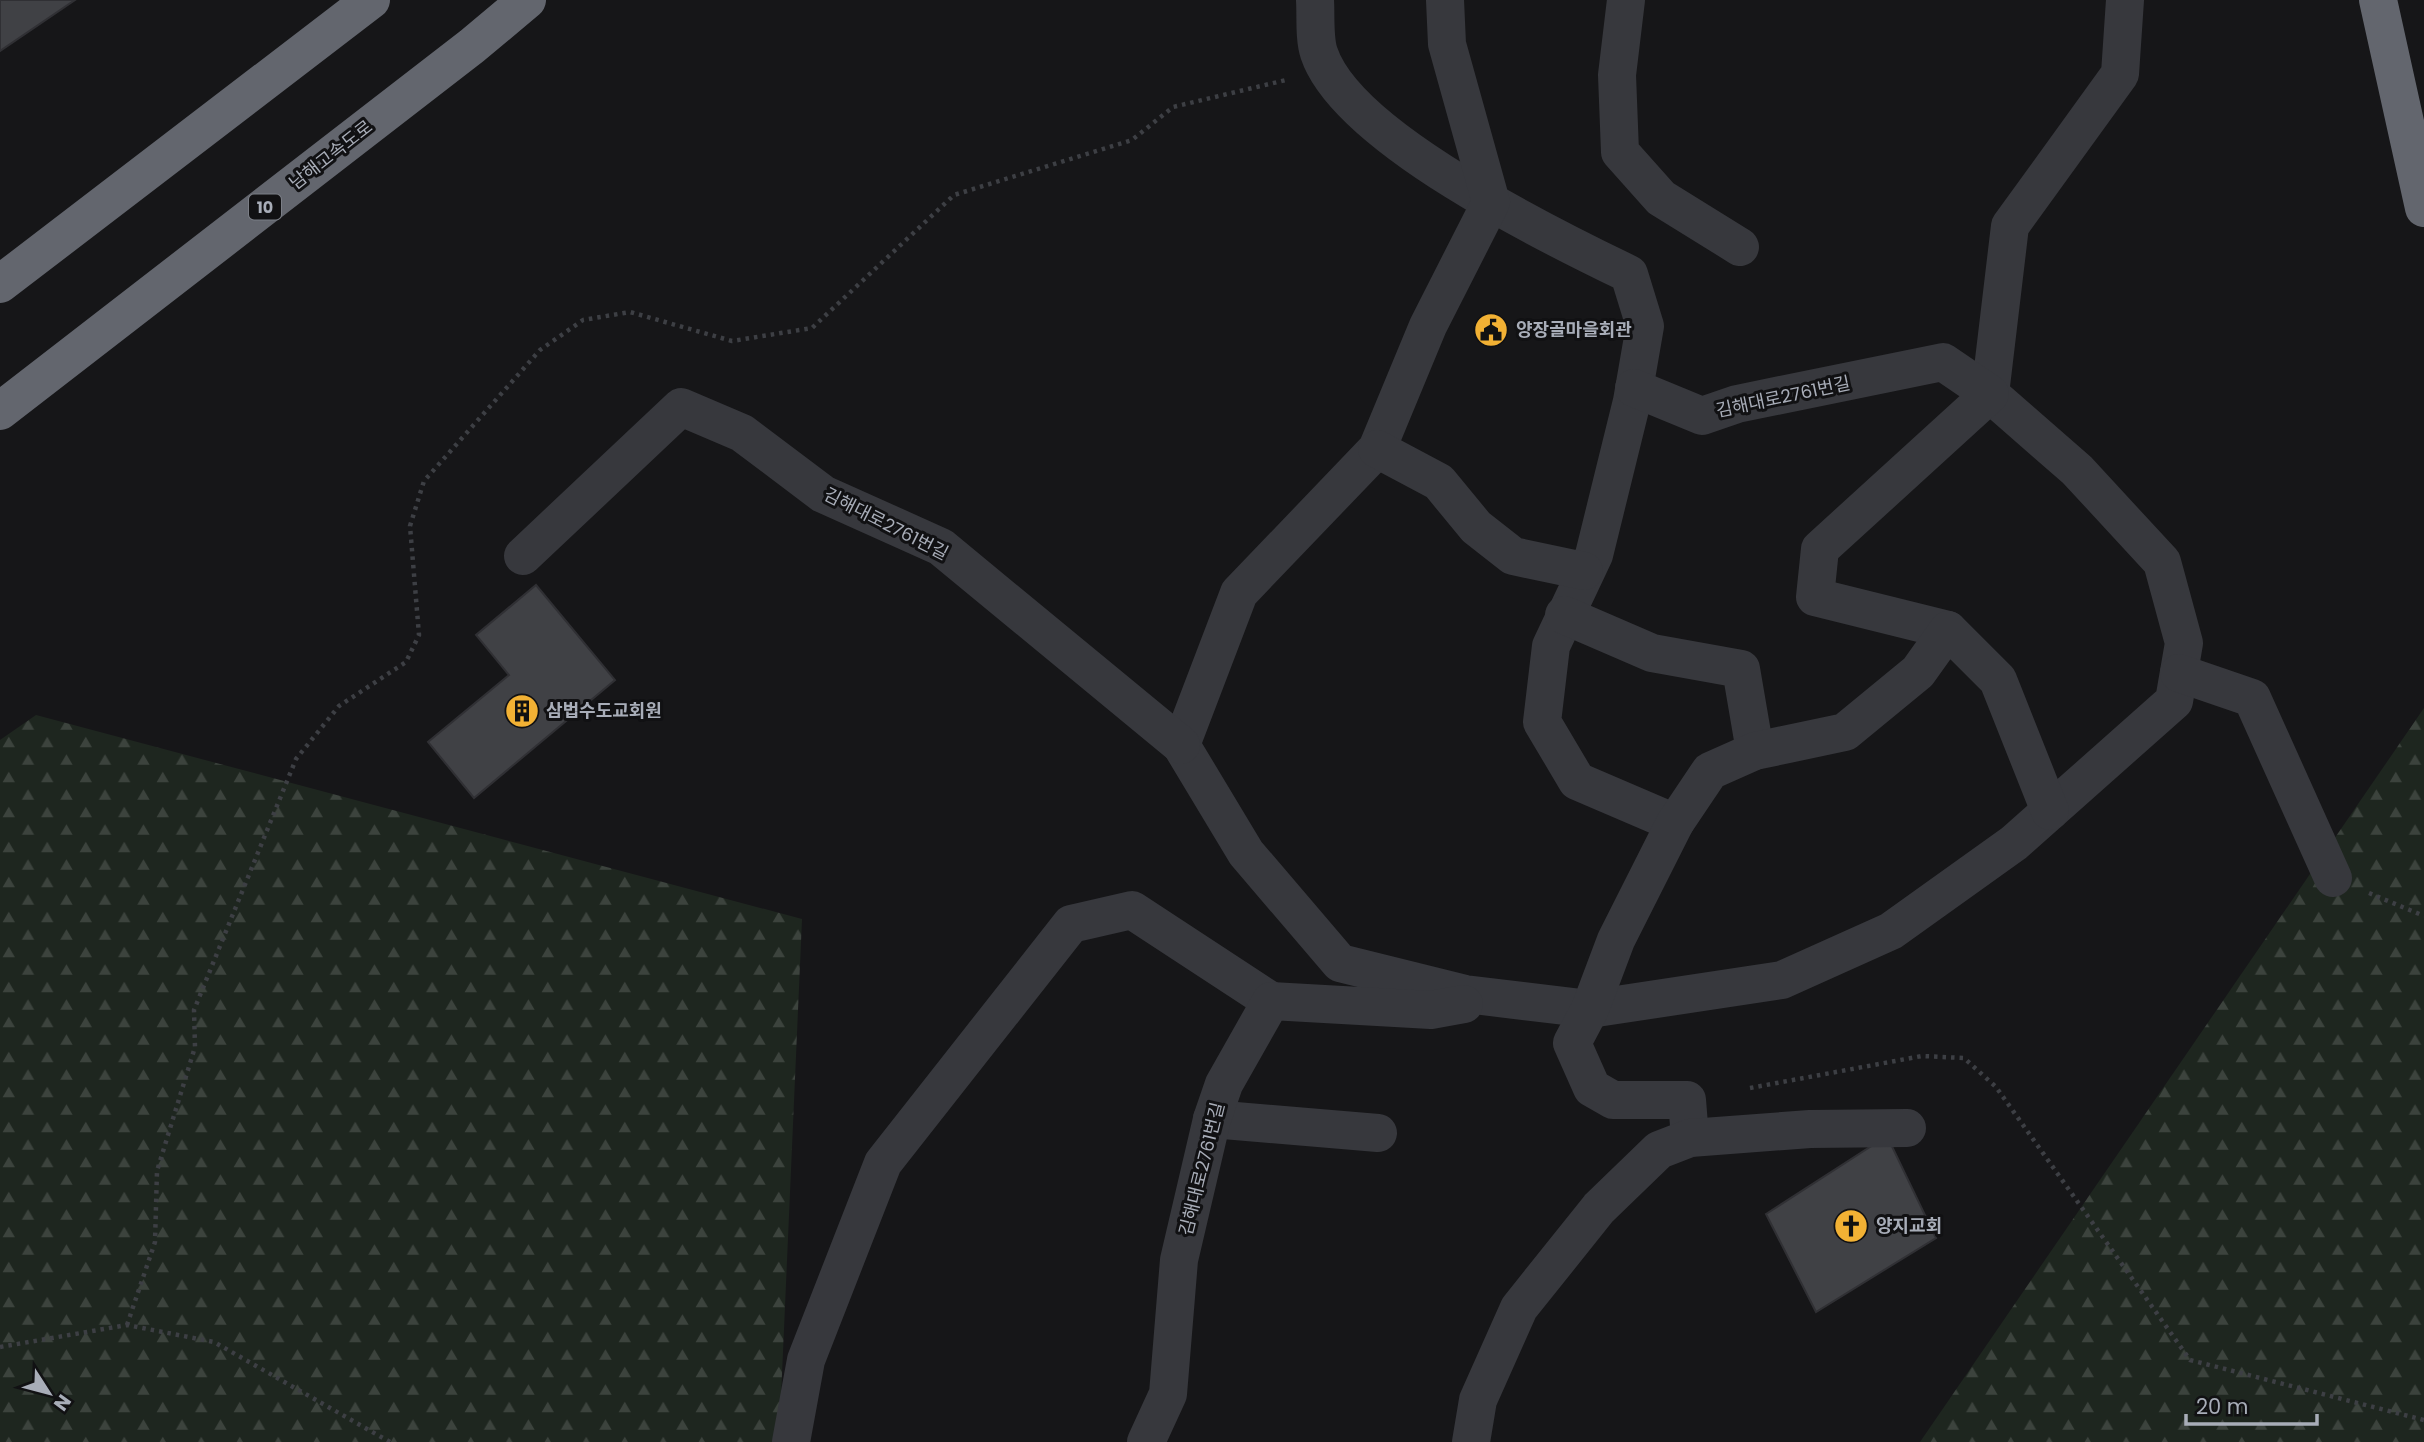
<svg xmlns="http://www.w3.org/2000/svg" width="2424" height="1442" font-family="Poppins,'Noto Sans KR',sans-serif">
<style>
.forest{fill:url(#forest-firs)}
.building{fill:#404145;stroke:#303034;stroke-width:2}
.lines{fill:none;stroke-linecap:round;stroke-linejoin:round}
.path{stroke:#3d3f44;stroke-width:4.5;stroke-dasharray:3.5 5;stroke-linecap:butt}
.minor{stroke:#37383d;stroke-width:38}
.highway{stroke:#63666e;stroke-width:38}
.labels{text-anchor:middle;stroke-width:6;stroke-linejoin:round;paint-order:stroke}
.shield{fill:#111113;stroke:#7b7e86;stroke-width:2}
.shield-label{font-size:16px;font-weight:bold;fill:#a8adb8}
.street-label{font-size:18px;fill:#a8adb8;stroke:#111113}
.poi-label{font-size:18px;font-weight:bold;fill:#a8adb8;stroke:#111113;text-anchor:start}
</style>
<defs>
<pattern id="forest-firs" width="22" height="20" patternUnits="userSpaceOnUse" patternTransform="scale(1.75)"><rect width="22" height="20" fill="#1e261f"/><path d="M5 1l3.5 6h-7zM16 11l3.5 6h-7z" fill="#3c433d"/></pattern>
</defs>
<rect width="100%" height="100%" fill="#161618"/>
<g class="forest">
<path d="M 2424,708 L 2424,1442 L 1920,1442 Z"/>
<path d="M 36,715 L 802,919 L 779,1442 L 0,1442 L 0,740 Z"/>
</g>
<g class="building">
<path d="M 0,0 L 75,0 L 0,51 Z"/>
<path d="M 536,585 L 615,680 L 474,798 L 428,742 L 509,675 L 476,635 Z"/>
<path d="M 1887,1136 L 1936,1238 L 1816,1312 L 1766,1214 Z"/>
</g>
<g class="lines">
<g class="path">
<path d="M 2369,893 L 2424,916"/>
<path d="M 1750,1088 L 1922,1056 L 1964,1058 L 1996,1087 L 2190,1360 L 2424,1420"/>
<path d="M 127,1325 L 155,1242 L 157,1171 L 195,1047 L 194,1010 L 296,759 L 339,706 L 406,662 L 419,635 L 410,526 L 424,481 L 540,350 L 583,320 L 630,312 L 732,341 L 812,328 L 954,195 L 1132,140 L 1173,107 L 1286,80"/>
<path d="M 0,1347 L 127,1325 L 214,1342 L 390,1442"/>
</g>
<g class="minor">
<path d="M 1315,0 C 1316,16 1314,38 1319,53 C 1347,137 1550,236 1629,274 L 1645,326 L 1632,401 L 1594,555 L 1551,646 L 1542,722 L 1577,781 L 1675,823"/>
<path d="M 1445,0 L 1447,44 L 1491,202 L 1428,326 L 1377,449 L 1239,593 L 1181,745 L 1246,853 L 1340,963 L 1465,994 L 1590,1009 L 1782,980 L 1891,931 L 2014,843 L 2174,701 L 2184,643 L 2162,562 L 2077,470 L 1990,394 L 2010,226 L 2120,74 L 2125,0"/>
<path d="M 1626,0 L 1617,75 L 1620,152 L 1661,198 L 1740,247"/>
<path d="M 1634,388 L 1702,416 L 1737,404 L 1943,362 L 1990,394 L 1820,549 L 1815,597 L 1948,630"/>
<path d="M 1377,449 L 1439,482 L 1476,527 L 1513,556 L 1584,571"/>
<path d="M 523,556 L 681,407 L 742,433 L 823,494 L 941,547 L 1181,745"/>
<path d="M 1564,615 L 1652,653 L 1741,669 L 1755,751"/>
<path d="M 2179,673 L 2252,698 L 2333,878"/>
<path d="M 1212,1119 L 1378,1133"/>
<path d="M 1690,1138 L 1687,1100 L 1613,1100 L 1592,1088 L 1572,1043 L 1590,1009 L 1616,940 L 1675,823 L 1710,771 L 1755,751 L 1845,732 L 1918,672 L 1948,630 L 1998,680 L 2050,811"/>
<path d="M 791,1442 L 806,1360 L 883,1163 L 1071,924 L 1132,910 L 1271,1001"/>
<path d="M 1146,1442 L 1168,1394 L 1179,1260 L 1212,1119 L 1224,1084 L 1271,1001 L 1431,1010 L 1464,1004"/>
<path d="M 1471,1442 L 1478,1400 L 1519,1308 L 1599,1208 L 1659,1150 L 1690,1138 L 1810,1129 L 1907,1128"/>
</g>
<g class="highway">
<path d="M 2378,0 L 2424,208"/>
<path d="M 0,284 L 371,0"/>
<path d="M 0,411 L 472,46 L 527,0"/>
</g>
</g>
<defs>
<g id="civic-disc" transform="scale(1.75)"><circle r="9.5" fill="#f2b134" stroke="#111113"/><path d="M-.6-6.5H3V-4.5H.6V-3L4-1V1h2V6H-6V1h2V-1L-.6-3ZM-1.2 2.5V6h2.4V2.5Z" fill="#111"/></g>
<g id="building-disc" transform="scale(1.75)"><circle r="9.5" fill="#f2b134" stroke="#111113"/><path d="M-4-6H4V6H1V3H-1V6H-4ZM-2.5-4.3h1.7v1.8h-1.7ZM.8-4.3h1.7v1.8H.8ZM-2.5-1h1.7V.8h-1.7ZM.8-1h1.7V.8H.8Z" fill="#111"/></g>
<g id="church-disc" transform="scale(1.75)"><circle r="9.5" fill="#f2b134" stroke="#111113"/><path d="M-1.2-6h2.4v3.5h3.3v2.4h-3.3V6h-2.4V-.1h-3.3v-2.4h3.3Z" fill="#111"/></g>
</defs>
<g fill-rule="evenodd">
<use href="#civic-disc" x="1491" y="330"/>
<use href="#building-disc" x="522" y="711"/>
<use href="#church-disc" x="1851" y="1226"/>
</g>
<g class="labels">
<rect class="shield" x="249" y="194.5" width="32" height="25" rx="5"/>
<g class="shield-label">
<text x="265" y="213">10</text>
</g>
<g class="street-label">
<text transform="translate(331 155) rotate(-38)" y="6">남해고속도로</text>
<text transform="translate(1783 397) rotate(-12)" y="6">김해대로2761번길</text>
<text transform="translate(886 524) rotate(27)" y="6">김해대로2761번길</text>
<text transform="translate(1202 1169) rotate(-76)" y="6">김해대로2761번길</text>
</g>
<g class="poi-label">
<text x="1516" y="336">양장골마을회관</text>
<text x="546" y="717">삼법수도교회원</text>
<text x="1876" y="1232">양지교회</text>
</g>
</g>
<g transform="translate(49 1393) rotate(126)" stroke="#111113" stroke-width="5" paint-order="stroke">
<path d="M0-5L12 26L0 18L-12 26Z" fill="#a8adb8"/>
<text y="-10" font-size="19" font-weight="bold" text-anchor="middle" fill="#a8adb8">N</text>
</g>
<path d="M2186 1414v10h131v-10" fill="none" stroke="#a8adb8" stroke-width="3.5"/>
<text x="2196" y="1414" font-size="21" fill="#a8adb8" stroke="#111113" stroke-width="5" paint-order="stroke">20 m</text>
</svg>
